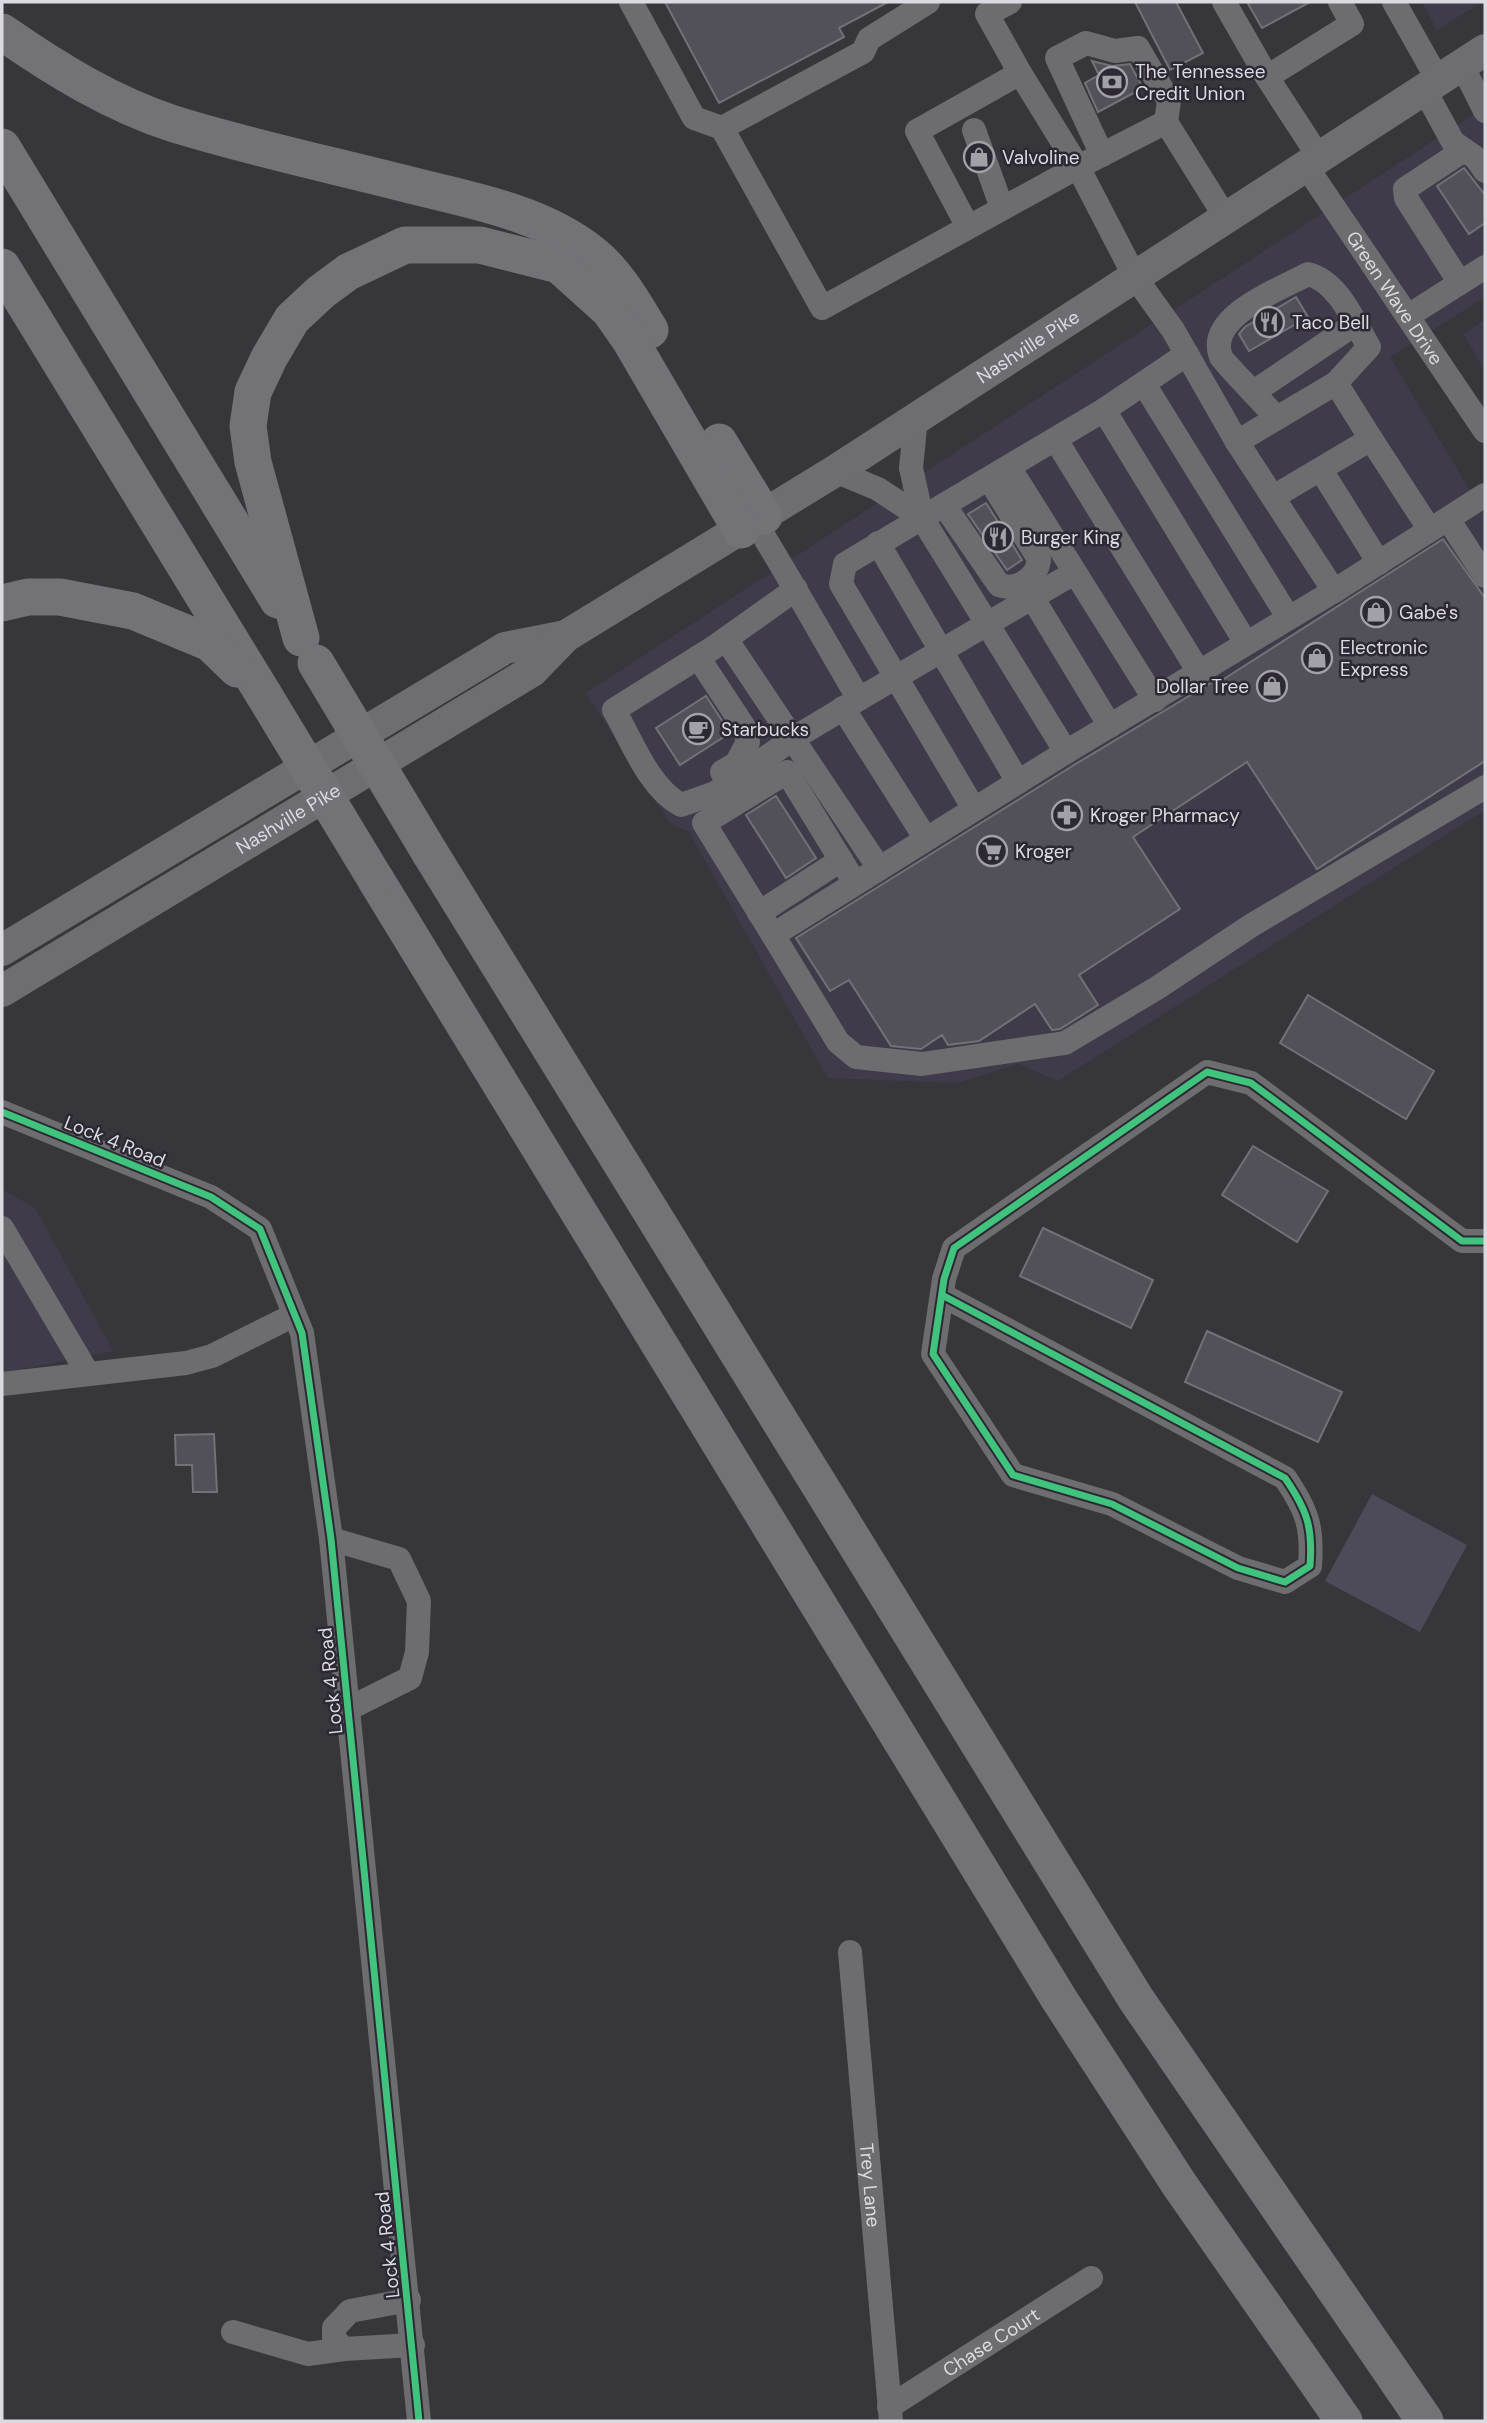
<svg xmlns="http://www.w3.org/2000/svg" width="1487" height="2423" font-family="'DM Sans',sans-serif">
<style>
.built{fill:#3f3b4b}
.green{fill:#4d4a59}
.building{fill:#525058;stroke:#727175;stroke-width:2}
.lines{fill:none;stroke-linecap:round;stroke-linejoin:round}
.minor{stroke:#6d6c6f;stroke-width:24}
.major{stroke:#6e6d71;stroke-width:32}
.highway{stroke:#737277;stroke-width:37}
.highway-bridge{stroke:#737277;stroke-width:37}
.cycleway-casing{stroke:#2c2934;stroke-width:11}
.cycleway{stroke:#40c37c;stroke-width:7}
.labels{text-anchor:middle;stroke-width:5;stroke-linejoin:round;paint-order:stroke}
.poi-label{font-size:19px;fill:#dcdae1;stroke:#2c2934;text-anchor:start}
.street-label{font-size:19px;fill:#dcdae1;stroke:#2c2934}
</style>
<rect width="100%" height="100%" fill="#37363b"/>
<g class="built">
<path d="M 1422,2 L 1482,2 L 1437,30 Z"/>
<path d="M 1485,107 L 1485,297 L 1390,357 L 1485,515 L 1485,810 L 1058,1081 L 1018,1064 L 957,1083 L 828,1078 L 689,832 L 670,823 L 586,693 Z"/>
<path d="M 1485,320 L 1485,370 L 1463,334 Z"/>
<path d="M 2,1189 L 35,1208 L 113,1351 L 2,1373 Z"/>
</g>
<path class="green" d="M 1372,1494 L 1467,1545 L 1420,1632 L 1325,1581 Z"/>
<g class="building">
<path d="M 665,2 L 888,2 L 839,28 L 844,37 L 719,103 Z"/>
<path d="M 1135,2 L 1176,2 L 1203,53 L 1170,70 Z"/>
<path d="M 1247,2 L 1310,2 L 1262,28 Z"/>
<path d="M 1092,61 L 1112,66 L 1130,64 L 1143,88 L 1098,112 L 1085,83 L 1099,75 Z"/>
<path d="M 1464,168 L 1485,195 L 1485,223 L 1469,234 L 1437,186 Z"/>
<path d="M 1296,297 L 1308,317 L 1249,351 L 1239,334 L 1245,327 Z"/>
<path d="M 986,503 L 1022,560 L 1007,570 L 968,514 Z"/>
<path d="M 1443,539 L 1485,598 L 1485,761 L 1317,869 L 1247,762 L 1133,837 L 1180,909 L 1079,975 L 1098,1005 L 1060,1029 L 1052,1030 L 1035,1004 L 979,1041 L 948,1045 L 942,1035 L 921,1049 L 891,1046 L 849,980 L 830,991 L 796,938 L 1074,765 L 1214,681 L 1216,684 Z"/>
<path d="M 706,696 L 730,733 L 680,765 L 656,728 Z"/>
<path d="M 776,796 L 816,858 L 786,878 L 746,815 Z"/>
<path d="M 1308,995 L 1434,1071 L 1406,1119 L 1280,1043 Z"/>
<path d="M 1253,1146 L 1328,1191 L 1297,1242 L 1222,1195 Z"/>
<path d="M 1043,1228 L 1153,1280 L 1131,1328 L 1020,1276 Z"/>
<path d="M 1207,1331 L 1342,1392 L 1318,1442 L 1185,1382 Z"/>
<path d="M 214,1434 L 217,1492 L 193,1492 L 192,1465 L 176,1465 L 175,1435 Z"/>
</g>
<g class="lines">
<g class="minor">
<path d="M 631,2 L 694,118 L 722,128 L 822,308 L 1078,167 L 1135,277 L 1173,330 L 1237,442 L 1334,591 L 1485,495"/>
<path d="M 1224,2 L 1267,77 L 1319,157"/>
<path d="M 1394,2 L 1438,80"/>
<path d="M 1462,65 L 1485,111"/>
<path d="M 1020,73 L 1078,167 L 1166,122 L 1226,218"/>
<path d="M 1267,77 L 1352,24 L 1340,2"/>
<path d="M 1424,89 L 1453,142 L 1476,158 L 1485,171"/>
<path d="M 722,128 L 863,52 L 869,39 L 928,2"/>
<path d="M 974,130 L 1002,208"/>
<path d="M 1102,155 L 1057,58 L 1086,43 L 1115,51 L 1138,48 L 1169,101 L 1166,122"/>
<path id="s1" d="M 1306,166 L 1485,431"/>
<path d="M 968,227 L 917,131 L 1020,73 L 987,14 L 1010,2"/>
<path d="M 1460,283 L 1406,198 L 1405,189 L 1464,150"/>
<path d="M 1408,316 L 1485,267"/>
<path d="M 1144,384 L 1288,617"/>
<path d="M 1255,391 L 1355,324"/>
<path d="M 1104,410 L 1246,643"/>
<path d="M 916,418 L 911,468 L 922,518"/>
<path d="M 1276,418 C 1267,406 1224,363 1221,357 C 1205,316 1281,289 1308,274 C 1339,282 1354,322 1369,347 L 1336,383"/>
<path d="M 1056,440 L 1199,672"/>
<path d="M 1237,442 L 1336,383 L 1371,439"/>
<path d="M 1009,467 L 1155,700"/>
<path d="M 1321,470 L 1379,563"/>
<path d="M 835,471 L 878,489 L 922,518"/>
<path d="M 1275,496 L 1371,439 L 1430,530"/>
<path d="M 944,505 L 999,585 C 1017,591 1037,579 1039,559 L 989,479"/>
<path d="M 922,518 L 845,564 L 841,584 L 974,809"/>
<path d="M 1448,519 L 1485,576"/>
<path d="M 755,522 C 791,580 824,640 859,699 L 794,738 L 715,793 L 681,805 C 649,788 632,741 614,710 L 713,648 L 796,589"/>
<path d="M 878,543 L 1018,782"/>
<path d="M 1334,591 L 1066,752 L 773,935 L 838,1042 L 856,1057 L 922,1064 L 1065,1043 L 1157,988 L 1252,925 L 1485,787"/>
<path d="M 1032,597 L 1110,726"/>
<path d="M 726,639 L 879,868"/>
<path d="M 698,657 L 744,727 L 748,742 L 736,764 L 722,772"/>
<path d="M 859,699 L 1074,573"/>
<path d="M 843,708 L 926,839"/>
<path d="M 1066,752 L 922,518 L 1104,410 L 1187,354"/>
<path d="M 759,913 L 841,860"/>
<path d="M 773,935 L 704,823 L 787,772 L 855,883"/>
<path d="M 2,1112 L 211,1197 L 260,1229 L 302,1333 L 331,1539 L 419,2421"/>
<path d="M 2,1228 L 87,1372"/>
<path d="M 942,1295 L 1285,1478 C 1307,1510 1313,1527 1310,1566 L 1285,1582 L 1238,1568 L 1112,1504 L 1013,1475 L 933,1354 L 944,1279 L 954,1248 L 1207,1072 L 1251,1083 L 1462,1241 L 1485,1241"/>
<path d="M 2,1384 L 186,1363 L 212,1356 L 294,1315"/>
<path d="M 331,1539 L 399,1559 L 419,1601 L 417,1652 L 410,1678 L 348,1709"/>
<path id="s2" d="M 850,1952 L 891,2421"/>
<path d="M 409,2300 L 350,2311 L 334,2328 L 334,2339 L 344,2349 L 413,2345"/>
<path d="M 233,2332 L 308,2354 L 344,2349"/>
<path id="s3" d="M 889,2407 L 1091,2278"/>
</g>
<g class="major">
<path d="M 2,950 L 505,648 L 566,636"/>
<path id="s4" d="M 2,991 L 532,671 L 566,636 L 835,471 L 1485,50"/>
</g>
<g class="highway">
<path d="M 2,32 C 55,69 112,104 174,124 C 252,148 332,165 410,185 C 471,200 543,213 593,254 C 617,273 634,304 650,330"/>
<path d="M 2,147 L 278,600"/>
<path d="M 2,267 L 264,695"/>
<path d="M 719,442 L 764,516"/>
<path d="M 2,603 L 28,597 L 60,597 L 133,611 L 210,643 L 237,669"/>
<path d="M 301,638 L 253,462 L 248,426 L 253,392 L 269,358 L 292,319 L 321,292 L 348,272 L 405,245 L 480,245 L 559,265 L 609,310 L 630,340 L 741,530"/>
<path d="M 430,853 L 1136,1999 L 1425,2421"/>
<path d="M 376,880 L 1059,1999 L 1179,2184 L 1344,2421"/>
</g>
<g class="highway-bridge">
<path d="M 316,663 L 430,853"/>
<path d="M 264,695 L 376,880"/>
</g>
<g class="cycleway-casing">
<g id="cycleway">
<path d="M 2,1112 L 211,1197 L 260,1229 L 302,1333 L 331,1539 L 419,2421"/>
<path d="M 942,1295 L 1285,1478 C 1307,1510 1313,1527 1310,1566 L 1285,1582 L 1238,1568 L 1112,1504 L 1013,1475 L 933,1354 L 944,1279 L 954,1248 L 1207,1072 L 1251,1083 L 1462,1241 L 1485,1241"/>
</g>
</g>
<use href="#cycleway" class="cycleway"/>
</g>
<defs>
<g id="bank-ring" transform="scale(1.575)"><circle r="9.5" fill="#2c2934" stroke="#a2a1a7" stroke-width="1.5"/><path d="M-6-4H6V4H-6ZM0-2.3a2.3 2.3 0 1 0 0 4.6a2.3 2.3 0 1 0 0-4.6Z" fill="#a2a1a7"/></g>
<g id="shop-ring" transform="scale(1.575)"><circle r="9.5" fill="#2c2934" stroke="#a2a1a7" stroke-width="1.5"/><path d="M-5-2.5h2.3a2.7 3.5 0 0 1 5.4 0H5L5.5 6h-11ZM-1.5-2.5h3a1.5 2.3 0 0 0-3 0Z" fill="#a2a1a7"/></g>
<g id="restaurant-ring" transform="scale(1.575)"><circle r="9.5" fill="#2c2934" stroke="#a2a1a7" stroke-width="1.5"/><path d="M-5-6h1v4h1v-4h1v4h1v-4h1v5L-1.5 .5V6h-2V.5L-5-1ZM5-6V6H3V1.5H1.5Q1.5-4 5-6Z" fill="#a2a1a7"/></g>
<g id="cafe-ring" transform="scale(1.575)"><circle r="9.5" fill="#2c2934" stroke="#a2a1a7" stroke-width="1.5"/><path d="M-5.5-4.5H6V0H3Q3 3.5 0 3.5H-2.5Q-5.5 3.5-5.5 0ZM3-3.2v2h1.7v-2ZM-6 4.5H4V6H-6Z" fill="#a2a1a7"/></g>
<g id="pharmacy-ring" transform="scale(1.575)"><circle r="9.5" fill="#2c2934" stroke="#a2a1a7" stroke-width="1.5"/><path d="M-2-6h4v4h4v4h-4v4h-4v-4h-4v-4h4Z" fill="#a2a1a7"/></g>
<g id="supermarket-ring" transform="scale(1.575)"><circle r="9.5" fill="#2c2934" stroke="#a2a1a7" stroke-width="1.5"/><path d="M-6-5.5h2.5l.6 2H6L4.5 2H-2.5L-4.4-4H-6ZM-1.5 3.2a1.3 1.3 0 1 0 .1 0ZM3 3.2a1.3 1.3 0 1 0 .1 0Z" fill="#a2a1a7"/></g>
</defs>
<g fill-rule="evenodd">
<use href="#bank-ring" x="1112" y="82"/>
<use href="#shop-ring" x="979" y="157"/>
<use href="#restaurant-ring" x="1269" y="322"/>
<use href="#restaurant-ring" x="998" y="537"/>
<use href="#shop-ring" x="1376" y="612"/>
<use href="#shop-ring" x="1317" y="658"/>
<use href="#shop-ring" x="1272" y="686"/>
<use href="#cafe-ring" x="698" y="729"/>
<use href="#pharmacy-ring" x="1067" y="815"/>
<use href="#supermarket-ring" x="992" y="851"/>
</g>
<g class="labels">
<g class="poi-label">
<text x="1135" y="78">The Tennessee<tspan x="1135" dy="22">Credit Union</tspan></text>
<text x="1002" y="164">Valvoline</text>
<text x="1292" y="329">Taco Bell</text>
<text x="1021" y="544">Burger King</text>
<text x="1399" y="619">Gabe's</text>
<text x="1340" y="654">Electronic<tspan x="1340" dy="22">Express</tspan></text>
<text x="1249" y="693" text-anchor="end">Dollar Tree</text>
<text x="721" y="736">Starbucks</text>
<text x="1090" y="822">Kroger Pharmacy</text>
<text x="1015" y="858">Kroger</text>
</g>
<g class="street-label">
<text dy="7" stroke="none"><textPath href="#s1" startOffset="159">Green Wave Drive</textPath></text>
<text dy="7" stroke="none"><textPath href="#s4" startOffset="1213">Nashville Pike</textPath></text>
<text dy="7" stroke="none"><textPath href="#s4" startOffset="334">Nashville Pike</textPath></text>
<text transform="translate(115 1141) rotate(22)" y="7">Lock 4 Road</text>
<text transform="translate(330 1681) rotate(-96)" y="7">Lock 4 Road</text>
<text dy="7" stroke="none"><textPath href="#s2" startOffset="234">Trey Lane</textPath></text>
<text transform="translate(387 2245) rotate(-96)" y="7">Lock 4 Road</text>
<text dy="7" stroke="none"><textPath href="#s3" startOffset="121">Chase Court</textPath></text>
</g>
</g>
<rect width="1487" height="2423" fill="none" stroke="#dcdae1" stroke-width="7"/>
</svg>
